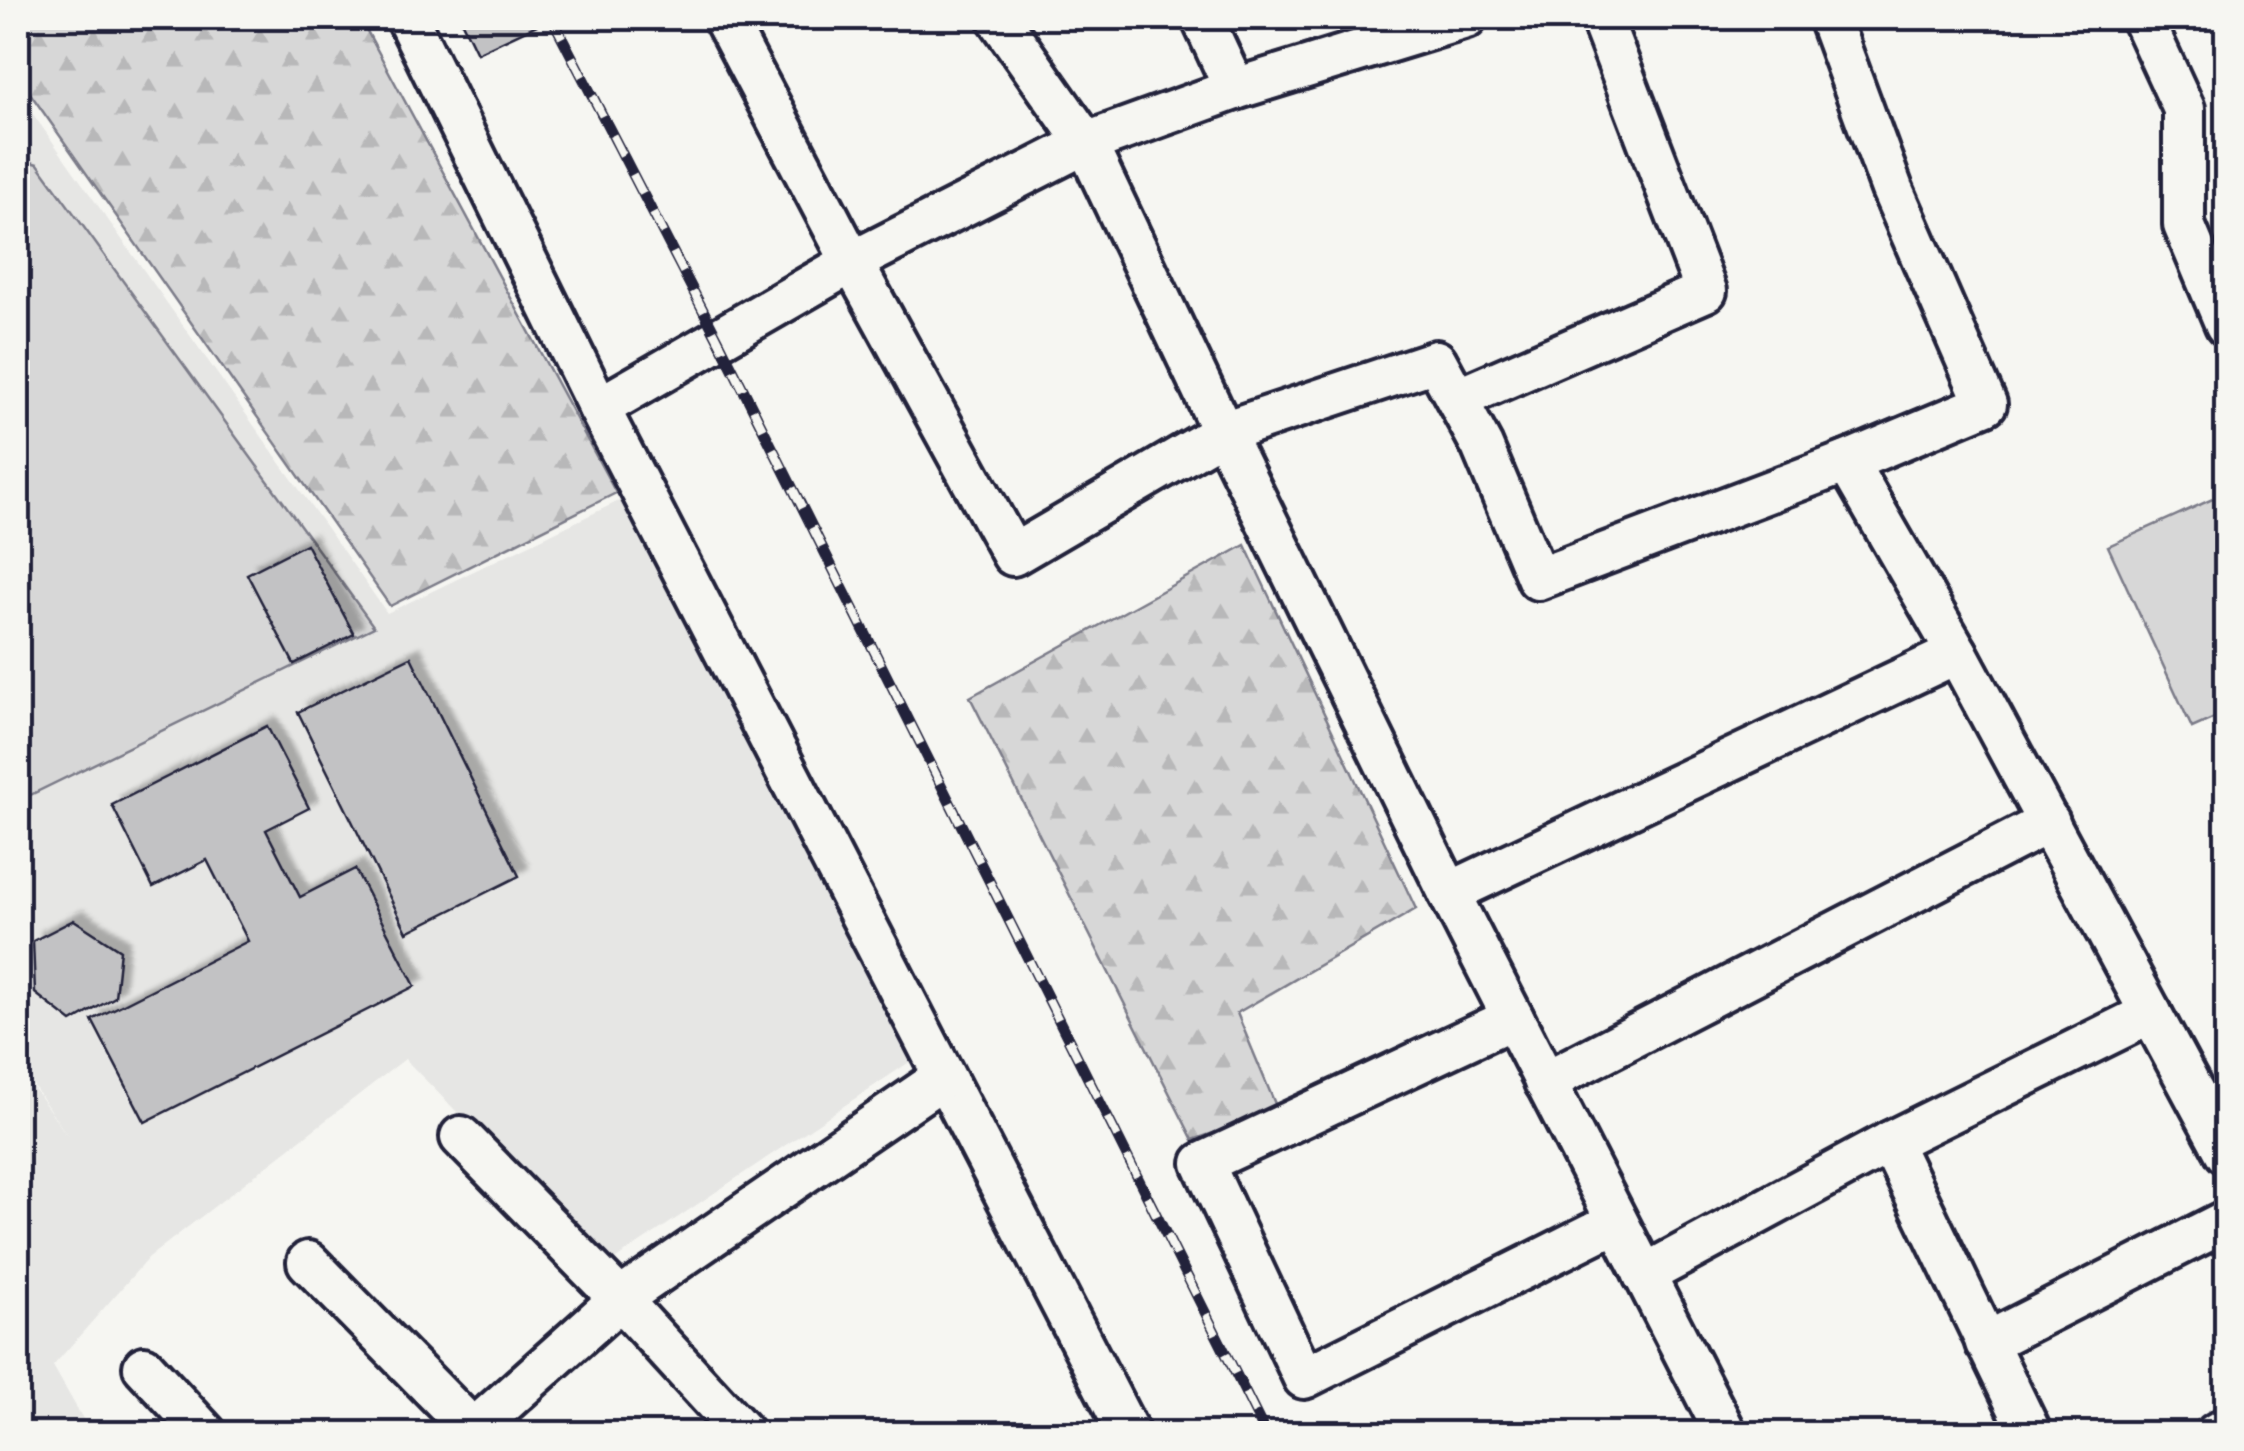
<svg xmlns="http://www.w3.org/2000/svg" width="2244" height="1451" font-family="Mynerve,sans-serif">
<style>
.built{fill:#e6e6e4}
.grass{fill:#d7d7d7;stroke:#7c7c89;stroke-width:2.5}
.forest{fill:url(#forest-firs);stroke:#7c7c89;stroke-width:2.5}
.building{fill:#c2c2c4;stroke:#22223b;stroke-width:2.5;filter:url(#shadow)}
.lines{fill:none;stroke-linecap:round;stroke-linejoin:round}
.minor-casing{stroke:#22223b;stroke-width:48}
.minor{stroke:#f6f6f2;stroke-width:40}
.rail-casing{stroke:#22223b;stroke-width:11}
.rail{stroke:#f6f6f2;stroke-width:8;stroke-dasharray:22;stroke-linecap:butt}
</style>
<defs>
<pattern id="forest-firs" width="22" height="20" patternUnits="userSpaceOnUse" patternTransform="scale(2.5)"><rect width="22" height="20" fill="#d7d7d7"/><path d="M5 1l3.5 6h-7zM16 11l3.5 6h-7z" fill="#b8b8b9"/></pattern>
<filter id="shadow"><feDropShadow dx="9" dy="-9" stdDeviation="2.5" flood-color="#0004"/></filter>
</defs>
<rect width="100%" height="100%" fill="#f6f6f2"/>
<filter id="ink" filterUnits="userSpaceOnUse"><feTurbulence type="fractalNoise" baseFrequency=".01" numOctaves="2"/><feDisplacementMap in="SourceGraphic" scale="20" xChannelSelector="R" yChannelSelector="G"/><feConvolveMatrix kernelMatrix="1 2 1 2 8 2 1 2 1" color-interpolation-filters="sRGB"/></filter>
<g filter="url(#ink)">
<path class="built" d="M 18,93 L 387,613 L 621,500 L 911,1061 L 607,1265 L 405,1059 L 149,1257 L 53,1366 L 91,1433 L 18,1433 L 18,1066 L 69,1138 L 18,1063 Z"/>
<g class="grass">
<path d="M 18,158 L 38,164 L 374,627 L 18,801 Z"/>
<path d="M 2226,493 L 2226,713 L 2192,728 L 2108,546 Z"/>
</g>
<g class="forest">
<path d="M 18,18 L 360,18 L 616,493 L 390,606 L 18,76 Z"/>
<path d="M 1245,545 L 1416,909 L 1237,1013 L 1278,1111 L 1193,1140 L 970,697 Z"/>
</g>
<g class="building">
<path d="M 460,18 L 533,18 L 537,25 L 477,53 Z"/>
<path d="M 306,544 L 354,634 L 294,664 L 247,574 Z"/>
<path d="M 411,657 L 519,876 L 407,932 L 298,712 Z"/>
<path d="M 267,726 L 309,808 L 266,830 L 300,897 L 355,869 L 415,986 L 145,1122 L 92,1020 L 248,941 L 207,860 L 153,887 L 112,805 Z"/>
<path d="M 74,920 L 120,950 L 115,997 L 72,1022 L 35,993 L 33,941 Z"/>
</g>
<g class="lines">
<g class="minor-casing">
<g id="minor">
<path d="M 407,18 L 599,408 L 1129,1434"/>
<path d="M 724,18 L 852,262 L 1013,555 L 1223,432 L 1436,361 L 1482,446 L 1538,579 L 1847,462 L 1986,404 L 1892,189 L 1829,18"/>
<path d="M 998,18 L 1086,143 L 1223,432 L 1449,893 L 1726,1434"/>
<path d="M 1202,18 L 1235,89"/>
<path d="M 2142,18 L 2184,109 L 2184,225 L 2226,325"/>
<path d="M 1457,399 L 1706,291 L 1601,18"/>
<path d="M 599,408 L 852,262 L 1086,143 L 1235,89 L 1466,18"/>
<path d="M 1847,462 L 1957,653 L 2226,1153"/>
<path d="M 1449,893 L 1957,653"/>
<path d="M 1513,1018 L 1203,1163 L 1304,1378 L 1616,1222"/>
<path d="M 1545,1082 L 2049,822"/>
<path d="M 461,1137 L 620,1299 L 744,1434"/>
<path d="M 1890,1142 L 2031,1434"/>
<path d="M 308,1262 L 477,1434"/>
<path d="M 1644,1275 L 1890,1142 L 2151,1013"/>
<path d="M 1986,1343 L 2226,1221"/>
<path d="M 144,1367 L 206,1434"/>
<path d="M 469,1434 L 620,1299 L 944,1077"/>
<path d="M 2216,1434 L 2226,1428"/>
</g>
</g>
<use href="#minor" class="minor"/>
<g class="rail-casing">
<path id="rail" d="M 552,18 L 719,341 L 1266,1434"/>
</g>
<use href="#rail" class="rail"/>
</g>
</g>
<rect width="2244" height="1451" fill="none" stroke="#f6f6f2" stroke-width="60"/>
<rect x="30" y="30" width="2184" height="1391" fill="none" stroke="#22223b" stroke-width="4" filter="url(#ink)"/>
</svg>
